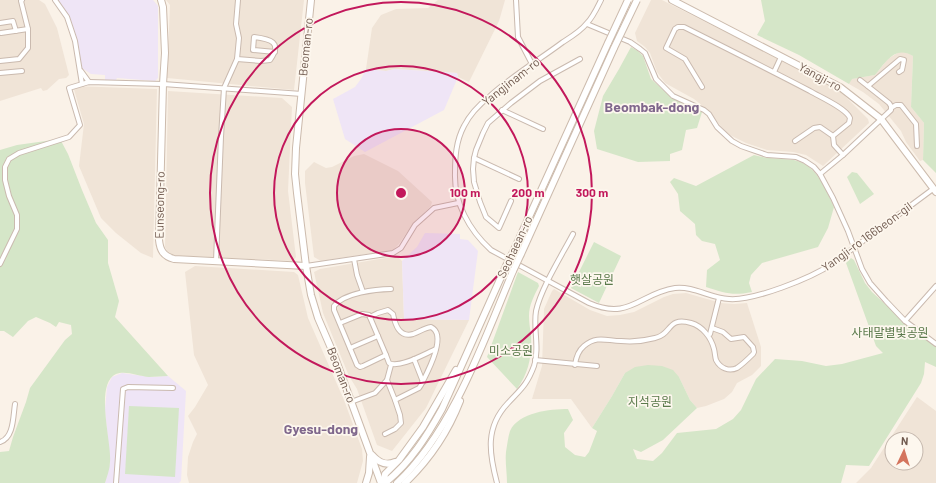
<svg xmlns="http://www.w3.org/2000/svg" width="936" height="483" font-family="Barlow,'Noto Sans KR',sans-serif">
<style>
.residential{fill:#f0e4d7;fill-rule:evenodd}
.education{fill:#efe5f6}
.green{fill:#d5e6c8}
.lines{fill:none;stroke-linecap:round;stroke-linejoin:round}
.street-casing{stroke:#cabaaf;stroke-width:6}
.secondary-casing{stroke:#ccbbad;stroke-width:8}
.street{stroke:#fff;stroke-width:4}
.secondary{stroke:#fff;stroke-width:6}
.secondary-bridge-casing{stroke:#ccbbad;stroke-width:8;stroke-linecap:butt}
.secondary-bridge{stroke:#fff;stroke-width:6}
.ring{fill:none;stroke:#c2185b;stroke-width:2}
.labels{text-anchor:middle;stroke-width:3.5;stroke-linejoin:round;paint-order:stroke}
.street-label{font-size:12px;fill:#705a4f;stroke:#fdf7ee}
.park-label{font-size:12px;fill:#5b7a4c;stroke:#fdf7ee}
.quarter-label{font-size:14px;font-weight:bold;fill:#7f678c;stroke:#fdf7ee}
.centre{fill:#c2185b;stroke:#fdf7ee;stroke-width:2}
.ring-label{font-size:12px;text-anchor:middle;font-weight:bold;fill:#c2185b;stroke:#fdf7ee;stroke-width:3.5;stroke-linejoin:round;paint-order:stroke}
</style>
<rect width="100%" height="100%" fill="#faf2e8"/>
<g class="residential">
<path d="M 0,0 L 39,0 L 45,4 L 57,28 L 69,75 L 66,78 L 59,79 L 47,90 L 43,91 L 41,88 L 0,101 Z"/>
<path d="M 166,0 L 304,0 L 294,90 L 167,78 L 170,5 Z"/>
<path d="M 438,0 L 505,0 L 499,21 L 469,82 L 458,77 L 457,73 L 395,69 L 386,71 L 366,69 L 372,28 L 381,15 L 396,9 L 428,8 Z"/>
<path d="M 651,0 L 662,0 L 839,90 L 868,119 L 869,123 L 823,166 L 806,155 L 793,152 L 767,150 L 746,143 L 728,134 L 718,123 L 710,112 L 694,99 L 665,83 L 657,72 L 650,53 L 645,47 L 637,41 L 635,33 Z"/>
<path d="M 899,52 L 906,52 L 913,56 L 911,107 L 924,123 L 923,160 L 920,161 L 906,142 L 901,131 L 879,104 L 863,92 L 849,84 L 851,79 L 875,75 L 888,59 Z"/>
<path d="M 73,86 L 157,89 L 153,258 L 141,253 L 116,233 L 101,218 L 79,166 L 84,124 Z"/>
<path d="M 168,91 L 282,98 L 292,107 L 288,191 L 296,257 L 293,261 L 169,255 L 165,247 Z"/>
<path d="M 364,154 L 398,171 L 432,202 L 431,206 L 414,222 L 399,244 L 393,250 L 321,261 L 314,257 L 305,183 L 305,171 L 314,162 L 326,168 L 332,167 L 354,156 Z"/>
<path d="M 397,256 L 402,261 L 404,319 L 469,320 L 426,408 L 392,451 L 377,445 L 357,389 L 349,376 L 323,313 L 314,272 L 320,269 Z"/>
<path d="M 195,266 L 294,272 L 298,275 L 308,318 L 344,400 L 362,449 L 363,461 L 357,483 L 189,483 L 187,475 L 188,457 L 193,442 L 197,434 L 188,416 L 195,407 L 208,385 L 194,355 L 185,272 Z"/>
<path d="M 554,289 L 590,310 L 607,316 L 620,315 L 634,312 L 664,297 L 673,294 L 686,293 L 721,303 L 734,304 L 747,303 L 761,347 L 761,366 L 752,375 L 737,383 L 732,392 L 724,399 L 706,406 L 697,408 L 690,400 L 679,377 L 625,373 L 612,396 L 592,428 L 571,399 L 532,399 L 542,366 L 544,309 L 552,291 Z"/>
<path d="M 917,397 L 936,411 L 936,483 L 856,483 L 871,468 ZM 892,439 L 916,439 L 916,463 L 892,463 Z"/>
</g>
<g class="education">
<path d="M 58,0 L 153,0 L 158,6 L 158,78 L 155,81 L 117,78 L 115,82 L 105,81 L 105,75 L 91,74 L 82,68 L 77,41 L 68,16 Z"/>
<path d="M 366,69 L 386,71 L 395,69 L 457,73 L 458,77 L 444,110 L 365,152 L 345,139 L 333,99 L 355,87 L 361,79 Z"/>
<path d="M 425,233 L 460,234 L 460,239 L 468,240 L 478,251 L 469,320 L 404,319 L 402,261 L 417,247 Z"/>
<path d="M 122,373 L 150,377 L 168,376 L 186,391 L 181,481 L 179,483 L 105,483 L 110,462 L 105,410 L 107,387 L 112,377 Z"/>
</g>
<g class="green">
<path d="M 761,0 L 936,0 L 936,173 L 923,160 L 924,123 L 911,107 L 913,56 C 895,45 886,62 875,75 L 852,79 L 849,84 L 799,55 L 757,35 L 765,21 Z"/>
<path d="M 631,47 L 638,51 L 643,56 L 651,79 L 671,97 L 702,112 L 697,128 L 686,130 L 682,150 L 670,154 L 670,161 L 638,162 L 597,149 L 594,131 L 603,96 L 619,69 Z"/>
<path d="M 60,139 L 68,154 L 82,190 L 96,223 L 108,240 L 108,263 L 119,301 L 115,317 L 168,376 C 162,376 155,377 149,377 C 139,376 125,370 116,374 C 94,384 112,443 110,462 C 110,469 107,476 105,483 L 0,483 L 0,452 L 9,451 L 13,437 L 26,402 L 30,388 L 65,340 L 72,334 L 71,325 L 59,322 L 56,327 L 50,323 L 36,317 L 28,321 L 13,337 L 4,331 L 0,331 L 0,150 L 17,145 Z"/>
<path d="M 754,155 C 767,159 780,158 794,160 C 817,165 825,188 834,207 L 828,228 L 818,247 L 762,263 L 751,275 L 749,283 L 752,292 C 732,296 725,293 706,287 L 707,270 L 720,260 L 715,244 L 702,241 L 696,235 L 695,224 L 680,211 L 678,194 L 670,182 L 674,178 L 696,186 Z"/>
<path d="M 852,172 L 857,173 L 874,194 L 860,204 L 847,177 Z"/>
<path d="M 594,242 L 621,256 L 599,303 L 571,288 Z"/>
<path d="M 851,258 L 854,260 L 865,283 L 872,292 L 911,328 L 936,347 L 936,367 L 925,362 L 924,374 L 921,383 L 869,466 L 846,465 L 841,483 L 507,483 C 507,473 505,462 506,452 C 507,446 508,437 510,431 C 519,412 550,409 568,409 L 573,420 L 564,433 L 565,447 L 575,455 L 585,457 L 589,452 L 597,431 L 592,428 L 612,396 L 625,373 L 635,367 L 648,365 L 662,366 L 673,370 L 679,377 L 690,400 L 697,408 L 663,440 L 641,452 L 633,449 L 637,459 L 653,461 L 662,453 L 677,433 L 716,429 L 733,419 L 741,410 L 756,379 L 775,359 L 802,361 L 826,366 L 842,364 L 883,353 L 876,346 L 846,263 Z"/>
<path d="M 518,272 L 538,283 L 539,286 C 534,296 529,305 529,316 C 529,322 530,329 531,335 C 532,356 529,372 517,389 L 487,357 Z"/>
<path d="M 129,406 L 179,408 L 175,477 L 125,474 Z"/>
</g>
<g class="lines">
<g class="street-casing">
<g id="street">
<path d="M 55,0 L 67,17 L 75,41 L 82,84"/>
<path d="M 516,0 L 518,37 L 532,64"/>
<path d="M 601,0 C 597,8 593,17 587,23 C 581,31 571,37 563,42 C 539,60 512,76 490,96 C 480,104 470,114 464,126 C 456,141 455,157 455,173 C 454,203 469,230 491,250 L 589,303 C 630,321 640,293 675,288 C 694,286 710,298 729,299 C 754,301 811,278 832,264 L 933,189"/>
<path d="M 0,23 L 13,21 L 16,31"/>
<path d="M 587,24 L 630,42 L 640,49 L 645,53 L 656,79 L 673,96 L 704,110 L 709,114 L 717,127 L 732,141 L 741,146 L 767,155 L 796,157 L 805,161 L 814,167 L 820,174 L 833,198 L 848,231 L 862,269 L 870,283 L 886,301 L 905,321 L 936,344"/>
<path d="M 1,33 L 28,29"/>
<path d="M 237,59 L 261,61 L 270,60 C 283,42 270,39 254,37 L 253,50 L 275,52"/>
<path d="M 0,61 L 19,59 L 28,48 L 28,29 L 21,1 L 22,0"/>
<path d="M 81,71 L 89,82"/>
<path d="M 774,72 L 781,57"/>
<path d="M 0,73 L 22,71"/>
<path d="M 868,86 L 900,59 L 904,60 L 902,70 L 899,72"/>
<path d="M 702,87 L 685,59 L 666,48 L 675,29 L 678,27 L 684,27 C 726,48 768,69 810,91 C 820,97 846,108 850,118 L 849,123 L 833,136"/>
<path d="M 891,108 L 896,105 L 901,105 L 916,124 L 917,146"/>
<path d="M 502,110 L 543,129"/>
<path d="M 795,141 L 814,128 L 820,127 L 833,136 L 834,145 L 843,155"/>
<path d="M 474,158 L 519,179"/>
<path d="M 820,174 L 843,155 L 891,110 L 891,106 L 889,103 L 860,80"/>
<path d="M 511,201 L 499,228 L 486,217 L 480,202 L 474,182 L 473,169 L 474,158 L 476,150 L 483,133 L 488,123 L 511,103 L 540,81 L 580,59"/>
<path d="M 354,259 L 357,275 L 363,292"/>
<path d="M 216,261 L 221,137 L 224,88 L 237,59 L 239,38 L 236,24 L 238,0"/>
<path d="M 0,264 L 17,229 L 17,215 L 9,196 L 5,180 L 5,167 L 9,159 L 19,153 L 69,137 L 80,125 L 69,88 L 89,82 L 163,84 L 302,94"/>
<path d="M 306,266 L 393,253 L 401,248 L 415,225 L 434,208 L 458,203"/>
<path d="M 391,289 C 376,289 344,293 334,306 L 334,310 L 357,365 L 360,367 L 363,366 L 386,355 L 389,363 C 399,369 426,353 436,349"/>
<path d="M 370,317 L 378,313 L 388,310 L 393,314 C 395,324 399,338 413,334 C 419,332 424,328 431,327 C 448,335 427,373 421,385 L 419,388 L 395,400 L 400,415 L 401,423 L 395,429 L 385,434"/>
<path d="M 905,321 L 936,286"/>
<path d="M 340,323 L 362,314 L 369,315 L 386,355"/>
<path d="M 710,334 L 719,298"/>
<path d="M 350,348 L 378,336"/>
<path d="M 414,359 L 423,382"/>
<path d="M 535,360 L 597,366"/>
<path d="M 575,365 C 576,357 578,351 584,346 C 597,335 607,341 621,341 C 632,342 644,341 655,338 C 672,335 667,316 691,323 C 702,326 711,337 714,349 C 715,353 715,357 716,360 C 720,368 729,372 737,368 C 743,364 748,359 753,354 L 754,352 L 753,347 L 744,337 L 731,339 L 723,332 L 712,328"/>
<path d="M 387,380 L 395,400"/>
<path d="M 351,402 L 375,393 L 387,380 L 391,365"/>
<path d="M 0,442 C 14,438 13,416 15,404"/>
<path d="M 116,483 L 123,389 L 128,387 L 173,388"/>
<path d="M 497,483 C 489,453 485,427 508,403 C 521,389 527,385 534,366 C 540,348 533,329 536,311 C 541,288 562,255 573,234"/>
</g>
</g>
<g class="secondary-casing">
<g id="secondary">
<path d="M 161,0 L 163,7 L 165,53 L 163,84 L 159,240 C 160,250 163,256 174,259 L 306,266"/>
<path d="M 311,0 L 296,148 L 295,174 L 297,193 L 306,266 L 311,295 L 318,318 L 334,355 L 381,483"/>
<path d="M 672,0 L 840,87 L 881,119 L 936,192"/>
<path d="M 514,250 L 608,43"/>
<path d="M 521,254 L 614,48"/>
<path d="M 372,455 C 379,463 386,466 395,462"/>
<path d="M 366,483 L 369,473 L 370,457"/>
<path d="M 384,483 L 385,474 L 399,460 L 423,427 L 456,370"/>
<path d="M 385,483 C 410,463 427,436 442,409 L 506,266"/>
<path d="M 397,483 C 453,431 484,340 513,271"/>
<path d="M 405,483 C 429,460 448,432 460,401"/>
</g>
</g>
<use href="#street" class="street"/>
<use href="#secondary" class="secondary"/>
<g class="secondary-bridge-casing">
<g id="secondary-bridge">
<path d="M 608,43 L 628,0"/>
<path d="M 614,48 L 637,0"/>
<path d="M 506,266 L 514,250"/>
<path d="M 513,271 L 521,254"/>
</g>
</g>
<use href="#secondary-bridge" class="secondary-bridge"/>
</g>
<circle cx="401" cy="193" r="64" fill="#c2185b" fill-opacity=".12"/>
<g class="ring">
<circle cx="401" cy="193" r="64"/>
<circle cx="401" cy="193" r="127"/>
<circle cx="401" cy="193" r="191"/>
</g>
<g class="labels">
<g class="street-label">
<text transform="translate(306 47) rotate(-84)" y="4">Beoman-ro</text>
<text transform="translate(820 77) rotate(28)" y="4">Yangji-ro</text>
<text transform="translate(511 82) rotate(-38)" y="4">Yangjinam-ro</text>
<text transform="translate(160 205) rotate(-89)" y="4">Eunseong-ro</text>
<text transform="translate(867 237) rotate(-36)" y="4">Yangji-ro 166beon-gil</text>
<text transform="translate(515 247) rotate(-65)" y="4">Seohaean-ro</text>
<text transform="translate(341 375) rotate(69)" y="4">Beoman-ro</text>
</g>
<g class="park-label">
<text x="592" y="284">햇살공원</text>
<text x="890" y="337">사태말별빛공원</text>
<text x="511" y="355">미소공원</text>
<text x="650" y="406">지석공원</text>
</g>
<g class="quarter-label">
<text x="652" y="112">Beombak-dong</text>
<text x="321" y="434">Gyesu-dong</text>
</g>
</g>
<circle cx="401" cy="193" r="6" class="centre"/>
<g class="ring-label">
<text x="465" y="197">100 m</text>
<text x="528" y="197">200 m</text>
<text x="592" y="197">300 m</text>
</g>
<g transform="translate(904 451) rotate(4)"><circle r="19" fill="#fdf7ee" stroke="#c5b8ae"/>
<path d="M0-3L7 15L0 10L-7 15Z" fill="#d4745d"/>
<text y="-6" font-size="11" font-weight="bold" text-anchor="middle" fill="#705a4f">N</text>
</g>
</svg>
